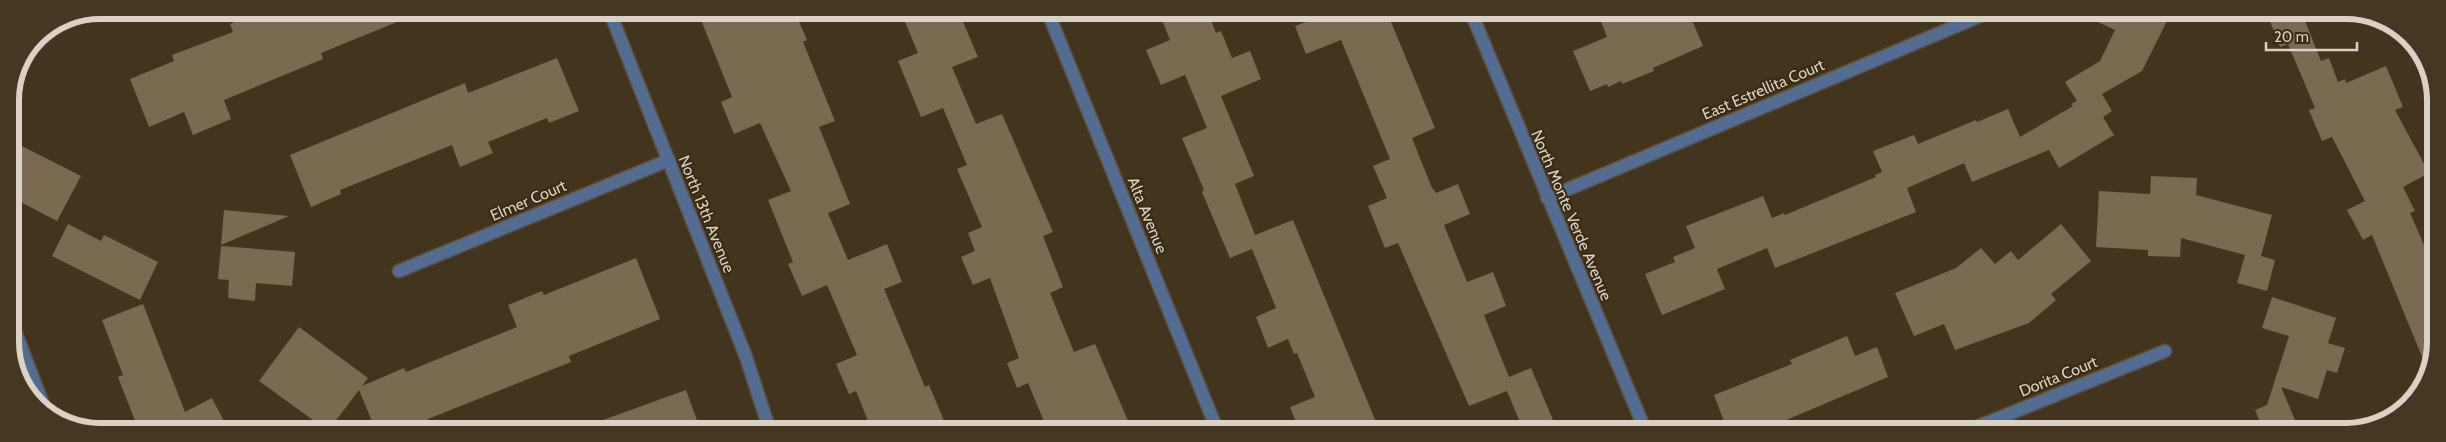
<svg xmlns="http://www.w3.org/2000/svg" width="2446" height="442" font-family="Cabin,sans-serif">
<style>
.building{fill:#7b6a52}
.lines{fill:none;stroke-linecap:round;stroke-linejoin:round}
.minor-casing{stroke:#5e503c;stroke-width:15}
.minor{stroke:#526d91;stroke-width:12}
.labels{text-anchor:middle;stroke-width:4;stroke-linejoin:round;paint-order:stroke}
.street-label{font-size:16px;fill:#dbd2c5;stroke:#392a14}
.rim{fill:none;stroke:#dbd2c5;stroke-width:6}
</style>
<rect width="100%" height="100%" fill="#43341e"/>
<g class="building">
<path d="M 265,10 L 424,11 L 321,53 L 323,59 L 224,100 L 231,119 L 193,135 L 184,112 L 149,127 L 130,79 L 174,61 L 172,55 L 233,32 L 230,24 Z"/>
<path d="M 697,10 L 794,10 L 807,40 L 803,42 L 835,121 L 819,127 L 850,204 L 828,213 L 848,260 L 887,244 L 902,282 L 884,289 L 925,387 L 929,385 L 945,423 L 925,431 L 872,431 L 856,391 L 849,394 L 836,364 L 857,355 L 827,285 L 802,296 L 788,264 L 793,262 L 768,200 L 791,191 L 760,123 L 734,134 L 721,102 L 732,97 Z"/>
<path d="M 900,10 L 958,10 L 978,57 L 952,67 L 976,124 L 1002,114 L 1053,232 L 1043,236 L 1063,287 L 1050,293 L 1074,352 L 1095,344 L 1128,421 L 1102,431 L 1048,431 L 1028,383 L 1017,388 L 1007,363 L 1019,358 L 990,278 L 973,285 L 961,257 L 975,251 L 968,233 L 982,227 L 957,169 L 967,165 L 943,108 L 921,117 L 898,61 L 918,53 Z"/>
<path d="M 1158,10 L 1207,10 L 1216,33 L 1221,31 L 1232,58 L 1250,51 L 1261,79 L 1221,96 L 1254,176 L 1235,184 L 1255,235 L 1293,220 L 1380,432 L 1300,432 L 1290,407 L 1315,397 L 1297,353 L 1294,354 L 1288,339 L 1268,348 L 1256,317 L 1276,308 L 1252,249 L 1230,258 L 1202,192 L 1204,190 L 1182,138 L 1207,128 L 1185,75 L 1161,85 L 1146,50 L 1170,40 Z"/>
<path d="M 1310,10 L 1386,10 L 1435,128 L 1412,138 L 1432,188 L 1436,193 L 1458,184 L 1470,214 L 1444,225 L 1467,282 L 1493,272 L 1506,306 L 1484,315 L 1509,377 L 1531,368 L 1558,432 L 1524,432 L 1507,391 L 1469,406 L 1398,243 L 1385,248 L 1368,206 L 1387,198 L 1373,166 L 1390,159 L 1341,40 L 1306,54 L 1295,26 L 1314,19 Z"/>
<path d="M 1597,11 L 1688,11 L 1703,46 L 1653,68 L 1654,71 L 1622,84 L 1621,81 L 1608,87 L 1607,84 L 1590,91 L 1573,51 L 1607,37 Z"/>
<path d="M 2075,11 L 2172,11 L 2142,71 L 2102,94 L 2112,111 L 2103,117 L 2114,135 L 2059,168 L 2049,150 L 1972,182 L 1964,163 L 1907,188 L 1916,212 L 1775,268 L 1767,248 L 1717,269 L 1725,289 L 1662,315 L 1645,274 L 1675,262 L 1673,257 L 1695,248 L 1686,226 L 1763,196 L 1772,218 L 1784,213 L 1785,215 L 1876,177 L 1875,175 L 1882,172 L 1873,151 L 1914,135 L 1918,144 L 1976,120 L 1977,122 L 2008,109 L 2020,137 L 2073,106 L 2071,104 L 2077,101 L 2065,82 L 2100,61 L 2115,30 Z"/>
<path d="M 2266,11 L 2301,11 L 2321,61 L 2329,58 L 2338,82 L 2345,79 L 2346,83 L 2386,66 L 2403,107 L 2395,110 L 2429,173 L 2403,187 L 2415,211 L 2410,213 L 2435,270 L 2435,354 L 2427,369 L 2372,235 L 2363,240 L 2347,210 L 2365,201 L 2332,137 L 2322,141 L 2309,110 L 2315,108 L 2288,44 L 2280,47 Z"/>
<path d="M 557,58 L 579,111 L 549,123 L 547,118 L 488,142 L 493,153 L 460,167 L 452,145 L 340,190 L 341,194 L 311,207 L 290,155 L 465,83 L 468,93 Z"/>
<path d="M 10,140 L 81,176 L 57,221 L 11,197 Z"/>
<path d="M 2151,176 L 2197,178 L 2196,195 L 2272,215 L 2261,256 L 2275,260 L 2267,291 L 2237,283 L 2245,255 L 2181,238 L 2180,257 L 2148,256 L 2148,250 L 2096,247 L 2099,191 L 2150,194 Z"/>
<path d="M 224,210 L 289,216 L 221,245 Z"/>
<path d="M 68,224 L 101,241 L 104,235 L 158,262 L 140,300 L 52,256 Z"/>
<path d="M 2061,224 L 2091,261 L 2051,294 L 2056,300 L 2029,323 L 1955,350 L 1944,324 L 1914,336 L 1895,293 L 1956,268 L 1981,248 L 1995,264 L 2011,251 L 2018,260 Z"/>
<path d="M 221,246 L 295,252 L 292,286 L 256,283 L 255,301 L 228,298 L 229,280 L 218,279 Z"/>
<path d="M 636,258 L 660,319 L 569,356 L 571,362 L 428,419 L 433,431 L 376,431 L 359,390 L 328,431 L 259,381 L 299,327 L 368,378 L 362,386 L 404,368 L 406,372 L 517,327 L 508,305 L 542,291 L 544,295 Z"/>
<path d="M 2272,297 L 2336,318 L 2328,343 L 2345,348 L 2337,373 L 2327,370 L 2318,399 L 2281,387 L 2300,432 L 2264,432 L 2255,410 L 2267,405 L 2289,336 L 2262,328 Z"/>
<path d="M 143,304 L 185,412 L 212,398 L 229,431 L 139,431 L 118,377 L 123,375 L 102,320 Z"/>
<path d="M 1847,336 L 1855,356 L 1877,347 L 1888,377 L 1758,432 L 1728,432 L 1714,395 L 1792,364 L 1790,360 Z"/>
<path d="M 686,390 L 701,431 L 582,431 L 581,428 Z"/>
</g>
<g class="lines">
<g class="minor-casing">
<g id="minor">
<path d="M 609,10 L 746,357 L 770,431"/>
<path d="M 1047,10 L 1218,432"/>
<path d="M 1470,10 L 1646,432"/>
<path d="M 1547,198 L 1992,11"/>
<path d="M 399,271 L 669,160"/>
<path d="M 13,326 L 46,412"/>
<path d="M 1964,432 L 2165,351"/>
</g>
</g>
<use href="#minor" class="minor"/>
</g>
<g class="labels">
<g class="street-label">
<text transform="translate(1763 89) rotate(-23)" y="6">East Estrellita Court</text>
<text transform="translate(528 200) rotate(-23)" y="6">Elmer Court</text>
<text transform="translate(707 214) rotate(68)" y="6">North 13th Avenue</text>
<text transform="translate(1148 215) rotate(68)" y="6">Alta Avenue</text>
<text transform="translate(1572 215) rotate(67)" y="6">North Monte Verde Avenue</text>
<text transform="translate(2058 376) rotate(-22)" y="6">Dorita Court</text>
</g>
</g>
<path d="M0 0H2446V442H0ZM100 19H2346A81 81 0 0 1 2427 100V342A81 81 0 0 1 2346 423H100A81 81 0 0 1 19 342V100A81 81 0 0 1 100 19Z" fill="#463722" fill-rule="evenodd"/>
<path class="rim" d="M100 19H2346A81 81 0 0 1 2427 100V342A81 81 0 0 1 2346 423H100A81 81 0 0 1 19 342V100A81 81 0 0 1 100 19Z"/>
<path d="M2266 42v8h91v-8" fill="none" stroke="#dbd2c5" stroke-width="2.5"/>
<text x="2274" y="42" font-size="15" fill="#dbd2c5" stroke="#392a14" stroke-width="4" paint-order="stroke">20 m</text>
</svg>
